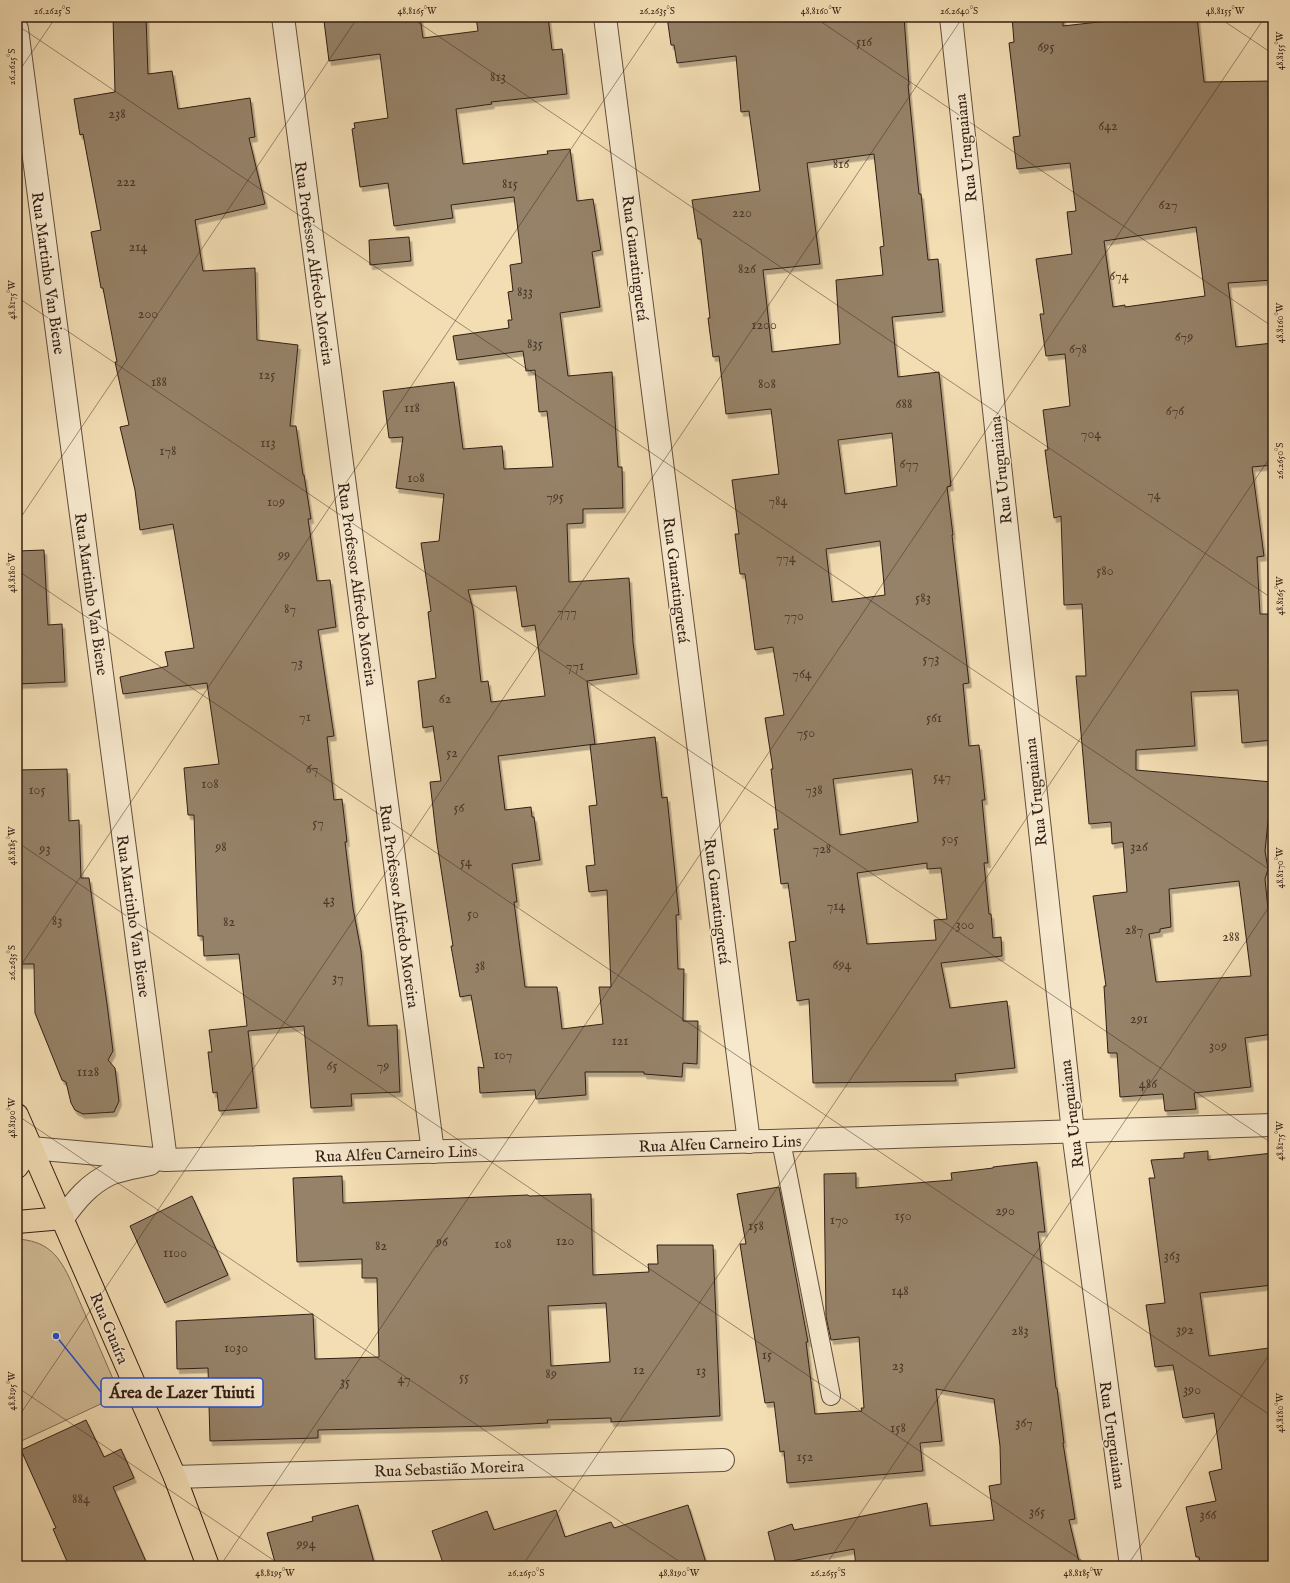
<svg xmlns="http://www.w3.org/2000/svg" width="1290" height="1583" font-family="'IM FELL English',serif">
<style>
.green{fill:#d2bd98;stroke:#826e57}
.building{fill:#968268;stroke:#321f16;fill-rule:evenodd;filter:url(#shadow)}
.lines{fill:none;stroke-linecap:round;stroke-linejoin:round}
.service-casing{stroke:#624e3d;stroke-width:20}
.minor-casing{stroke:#624e3d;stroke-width:24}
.primary-casing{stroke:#321f16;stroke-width:24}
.service{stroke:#f7e9ce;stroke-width:18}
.minor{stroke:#f7e9ce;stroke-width:22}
.primary{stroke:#f3ddb3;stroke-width:22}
.ticks{fill:none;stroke:#321f16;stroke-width:1;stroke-opacity:0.45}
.labels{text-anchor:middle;stroke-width:3;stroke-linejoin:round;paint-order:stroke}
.number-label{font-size:14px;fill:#4b382a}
.street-label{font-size:16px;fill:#321f16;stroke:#f7e9ce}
.leader{fill:none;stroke:#1d4ed8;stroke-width:1.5}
.callout-dot{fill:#1d4ed8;stroke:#f7e9ce;stroke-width:1.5}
.callout{fill:#f7e9ce;stroke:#1d4ed8;stroke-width:1.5}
.callout-label{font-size:17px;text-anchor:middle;font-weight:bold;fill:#321f16}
.neatline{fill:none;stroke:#321f16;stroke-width:1.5}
.ticks-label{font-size:10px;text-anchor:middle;fill:#321f16}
</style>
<defs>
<filter id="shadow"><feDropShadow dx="2.5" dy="4.5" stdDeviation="0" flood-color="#0004"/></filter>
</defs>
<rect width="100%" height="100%" fill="#f3ddb3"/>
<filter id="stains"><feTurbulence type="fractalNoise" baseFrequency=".005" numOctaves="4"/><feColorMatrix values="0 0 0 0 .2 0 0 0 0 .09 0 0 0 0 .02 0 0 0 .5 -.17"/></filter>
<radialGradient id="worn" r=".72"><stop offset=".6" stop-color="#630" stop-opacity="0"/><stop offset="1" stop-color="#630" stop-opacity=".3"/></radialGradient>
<path class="green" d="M 17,1239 C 46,1241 57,1253 69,1277 L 120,1395 L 17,1443 Z"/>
<g class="building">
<path d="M 113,17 L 146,17 L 148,74 L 172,71 L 178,109 L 250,98 L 255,137 L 249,138 L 265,204 L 195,220 L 203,271 L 255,268 L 257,340 L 298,345 L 290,426 L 296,426 L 303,475 L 304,475 L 311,519 L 308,519 L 317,581 L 330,580 L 336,627 L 318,630 L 334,736 L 327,737 L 334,800 L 342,799 L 347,842 L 345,842 L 353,908 L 361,951 L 368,1026 L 397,1025 L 400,1092 L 351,1094 L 352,1106 L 311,1108 L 304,1026 L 248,1031 L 257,1108 L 219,1111 L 217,1092 L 213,1093 L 208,1052 L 212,1052 L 209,1030 L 247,1026 L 239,954 L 204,956 L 203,936 L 198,936 L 194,815 L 188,815 L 184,768 L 219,764 L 207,683 L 123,694 L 120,677 L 168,666 L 165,652 L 194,648 L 173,524 L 140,530 L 135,490 L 120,427 L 129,425 L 115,362 L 117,362 L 103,288 L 101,288 L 91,232 L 101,230 L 83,134 L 80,135 L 74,99 L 115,92 Z"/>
<path d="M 351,17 L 420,17 L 423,38 L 478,31 L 476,17 L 548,17 L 552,50 L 562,49 L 567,94 L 491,102 L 492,104 L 456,109 L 463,164 L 548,154 L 547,151 L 570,149 L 577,201 L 593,199 L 601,250 L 592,252 L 600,307 L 560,313 L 568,376 L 612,372 L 618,467 L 622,467 L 623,508 L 583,509 L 583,523 L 567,524 L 569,582 L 629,578 L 633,642 L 637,674 L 587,681 L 595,744 L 498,756 L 505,810 L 531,807 L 532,817 L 534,817 L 540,860 L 512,864 L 517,902 L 514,902 L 525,987 L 557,987 L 562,1029 L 603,1024 L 599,987 L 611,987 L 607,890 L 589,892 L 586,866 L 595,865 L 589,806 L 597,805 L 590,745 L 655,737 L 662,798 L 667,797 L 674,864 L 679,915 L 676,915 L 678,969 L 684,969 L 683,1021 L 698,1021 L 697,1064 L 683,1063 L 682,1077 L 644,1074 L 644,1072 L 585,1072 L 586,1095 L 536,1099 L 535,1090 L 480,1093 L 478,1067 L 484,1068 L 471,995 L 460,997 L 451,946 L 453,946 L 437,843 L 430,782 L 441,781 L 433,726 L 423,728 L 418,681 L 436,678 L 428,612 L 431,611 L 421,543 L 439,541 L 444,494 L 396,488 L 403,437 L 389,438 L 383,391 L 454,382 L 463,449 L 502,446 L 504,469 L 553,467 L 547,411 L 539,412 L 535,370 L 526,371 L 523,351 L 457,360 L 453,336 L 509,328 L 508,320 L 512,320 L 508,292 L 513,291 L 510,265 L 522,263 L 514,197 L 451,205 L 453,218 L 394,226 L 388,183 L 360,187 L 352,129 L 355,128 L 354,123 L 388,118 L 380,54 L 329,61 L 324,21 ZM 516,586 L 522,627 L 535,625 L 545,696 L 491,702 L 488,681 L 481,682 L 473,609 L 468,590 Z"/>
<path d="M 667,17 L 904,17 L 909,85 L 908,85 L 919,194 L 921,194 L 928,260 L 938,259 L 943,312 L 892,317 L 898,377 L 939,372 L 951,486 L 947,487 L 953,535 L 952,535 L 969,683 L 963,684 L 969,746 L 979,745 L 985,800 L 982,800 L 988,863 L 984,863 L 989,914 L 991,914 L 993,938 L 1001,937 L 1002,956 L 941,963 L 950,1008 L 1007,1001 L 1015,1068 L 955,1074 L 956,1081 L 813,1083 L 809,999 L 797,1001 L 789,942 L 796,941 L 788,883 L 781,884 L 774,829 L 778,829 L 771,769 L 773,769 L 765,718 L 784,715 L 773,647 L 755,650 L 745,574 L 740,574 L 735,534 L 739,534 L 732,480 L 779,474 L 771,409 L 726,414 L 719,356 L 713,357 L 708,318 L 710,318 L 701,239 L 698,239 L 692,200 L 760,191 L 749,111 L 741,112 L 736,56 L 677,63 L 674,45 L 671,45 ZM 874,154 L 884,246 L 880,247 L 883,275 L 836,280 L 840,344 L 772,352 L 763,270 L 820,264 L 807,163 ZM 892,433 L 897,486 L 845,494 L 838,440 ZM 880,541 L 885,595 L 832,602 L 826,549 ZM 912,769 L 918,822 L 840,835 L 833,779 ZM 927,863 L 927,869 L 941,868 L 947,919 L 934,920 L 936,940 L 867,944 L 857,873 Z"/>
<path d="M 1012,17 L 1063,17 L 1063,26 L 1143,17 L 1197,17 L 1204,82 L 1273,81 L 1273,280 L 1228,283 L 1236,347 L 1273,343 L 1273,465 L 1252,467 L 1264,556 L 1257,557 L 1260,614 L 1268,614 L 1269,688 L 1273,687 L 1273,740 L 1242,743 L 1238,690 L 1191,692 L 1195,746 L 1136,750 L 1136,770 L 1272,782 L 1265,851 L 1268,869 L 1265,879 L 1269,919 L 1273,918 L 1273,1034 L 1245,1038 L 1251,1087 L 1194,1093 L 1196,1109 L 1165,1111 L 1163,1094 L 1120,1097 L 1117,1053 L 1108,1053 L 1104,986 L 1106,986 L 1093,896 L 1127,892 L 1123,842 L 1112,844 L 1111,822 L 1089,824 L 1076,676 L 1086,676 L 1082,604 L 1064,605 L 1061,516 L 1054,518 L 1045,450 L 1048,450 L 1043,410 L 1070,406 L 1065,354 L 1046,356 L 1040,314 L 1044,314 L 1036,259 L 1072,254 L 1067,212 L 1076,211 L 1070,163 L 1017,169 L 1013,137 L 1020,136 L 1009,43 L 1014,42 ZM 1196,227 L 1205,296 L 1125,307 L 1125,305 L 1113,307 L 1104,241 ZM 1239,881 L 1251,976 L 1156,982 L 1149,934 L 1160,932 L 1160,929 L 1171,927 L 1169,889 Z"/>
<path d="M 409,237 L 411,261 L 370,265 L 369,240 Z"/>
<path d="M 44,550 L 48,625 L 62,624 L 65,682 L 17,684 L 17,551 Z"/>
<path d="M 67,769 L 69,821 L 79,820 L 81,878 L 89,878 L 107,1004 L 113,1051 L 108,1060 L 115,1068 L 119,1101 L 114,1112 L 83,1114 L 75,1110 L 71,1103 L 66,1082 L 62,1080 L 35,1013 L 34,964 L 17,964 L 17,770 Z"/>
<path d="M 1208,1151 L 1208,1160 L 1273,1153 L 1273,1285 L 1200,1293 L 1209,1356 L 1269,1348 L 1273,1378 L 1273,1566 L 1201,1566 L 1199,1557 L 1196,1557 L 1186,1507 L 1216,1501 L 1209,1472 L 1222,1469 L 1214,1413 L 1183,1418 L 1173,1365 L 1155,1367 L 1146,1305 L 1165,1303 L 1149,1178 L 1155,1178 L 1151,1160 L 1184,1158 L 1184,1153 Z"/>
<path d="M 1037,1162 L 1045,1232 L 1038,1232 L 1056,1388 L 1057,1388 L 1064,1443 L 1063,1443 L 1075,1519 L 1069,1520 L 1080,1566 L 856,1566 L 854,1549 L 776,1564 L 768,1532 L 792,1524 L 794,1530 L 927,1503 L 930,1526 L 994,1520 L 989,1486 L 1001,1484 L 1000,1446 L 994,1399 L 936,1389 L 942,1441 L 920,1443 L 923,1471 L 787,1483 L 784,1451 L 780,1452 L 774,1402 L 765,1403 L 740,1244 L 746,1244 L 737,1194 L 779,1187 L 808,1342 L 806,1342 L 815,1414 L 862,1411 L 861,1408 L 864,1408 L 859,1337 L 831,1340 L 826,1317 L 824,1174 L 856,1173 L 856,1188 L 952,1180 L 951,1173 L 993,1168 L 993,1167 Z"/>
<path d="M 342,1176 L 343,1203 L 528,1195 L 529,1196 L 591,1194 L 593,1275 L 649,1272 L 648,1264 L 658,1264 L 657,1245 L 713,1245 L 720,1416 L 611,1422 L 611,1418 L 547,1420 L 548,1423 L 492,1426 L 318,1430 L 318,1438 L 210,1441 L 208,1368 L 177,1369 L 176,1321 L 313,1314 L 315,1359 L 379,1357 L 377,1278 L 362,1278 L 362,1259 L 297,1262 L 293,1178 ZM 606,1303 L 610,1362 L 551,1366 L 548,1306 Z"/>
<path d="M 192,1196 L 228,1275 L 165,1303 L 130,1226 Z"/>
<path d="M 86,1420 L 104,1457 L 121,1449 L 134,1478 L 113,1487 L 148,1566 L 69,1566 L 53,1529 L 56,1528 L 21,1450 Z"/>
<path d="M 358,1505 L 375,1566 L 276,1566 L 267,1533 L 313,1521 L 312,1517 Z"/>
<path d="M 688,1505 L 707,1566 L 444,1566 L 432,1531 L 487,1511 L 494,1530 L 556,1510 L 565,1537 L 611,1522 L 614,1528 Z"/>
</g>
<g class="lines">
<g class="service-casing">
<path id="service" d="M 781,1141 L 831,1396"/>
</g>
<g class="minor-casing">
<g id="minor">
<path d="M 283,17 L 433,1152"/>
<path d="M 605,17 L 749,1142"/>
<path d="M 951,17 L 1073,1132 L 1131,1566"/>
<path d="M 17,29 L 166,1160"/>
<path d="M 31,1148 L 166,1160 L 1273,1125"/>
<path d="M 63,1218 C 76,1200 89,1184 110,1174 C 122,1169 137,1167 150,1164"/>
<path d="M 175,1477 L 723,1460"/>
</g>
</g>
<g class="primary-casing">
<g id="primary">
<path d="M 17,1115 L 175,1477 L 208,1566"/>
<path d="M 17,1167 L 31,1148"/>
<path d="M 17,1222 L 63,1218"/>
</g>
</g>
<use href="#service" class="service"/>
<use href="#minor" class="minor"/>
<use href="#primary" class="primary"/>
</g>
<path class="ticks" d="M 410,17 L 1273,599M 814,17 L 1273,327M 1218,17 L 1273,54M 17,25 L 1273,872M 17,74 L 56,17M 17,297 L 1273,1144M 17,523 L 358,17M 17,570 L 1273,1417M 17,842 L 1090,1566M 17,971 L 660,17M 17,1115 L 686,1566M 17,1387 L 282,1566M 17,1419 L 963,17M 220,1566 L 1265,17M 522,1566 L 1273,453M 825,1566 L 1273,901M 1127,1566 L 1273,1349"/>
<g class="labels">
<g class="number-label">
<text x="864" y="46">516</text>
<text x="1046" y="51">695</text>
<text x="498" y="81">813</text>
<text x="117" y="118">238</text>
<text x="1108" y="130">642</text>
<text x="841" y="168">816</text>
<text x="126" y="186">222</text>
<text x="510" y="188">815</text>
<text x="1168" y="209">627</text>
<text x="742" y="217">220</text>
<text x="138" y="251">214</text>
<text x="747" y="273">826</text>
<text x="1119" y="280">674</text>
<text x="525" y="296">833</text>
<text x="148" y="318">200</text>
<text x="764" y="329">1200</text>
<text x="1184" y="341">679</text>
<text x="535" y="348">835</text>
<text x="1078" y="353">678</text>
<text x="267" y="379">125</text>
<text x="159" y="386">188</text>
<text x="767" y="388">808</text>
<text x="904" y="408">688</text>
<text x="412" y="412">118</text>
<text x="1175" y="415">676</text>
<text x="1091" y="438">704</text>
<text x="268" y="447">113</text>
<text x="168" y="455">178</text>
<text x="909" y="468">677</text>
<text x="416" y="482">108</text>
<text x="1154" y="499">74</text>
<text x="555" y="501">795</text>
<text x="778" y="505">784</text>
<text x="276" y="506">109</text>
<text x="284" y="559">99</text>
<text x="786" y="562">774</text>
<text x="1105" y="575">580</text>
<text x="923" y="602">583</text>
<text x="290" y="613">87</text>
<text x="567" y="616">777</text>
<text x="794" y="620">770</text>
<text x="931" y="663">573</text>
<text x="297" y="667">73</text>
<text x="575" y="670">771</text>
<text x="802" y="678">764</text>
<text x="445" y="703">62</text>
<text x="305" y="721">71</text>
<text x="934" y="722">561</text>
<text x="806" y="737">750</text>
<text x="452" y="757">52</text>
<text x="312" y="773">67</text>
<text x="942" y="781">547</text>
<text x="210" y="788">108</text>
<text x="37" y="794">105</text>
<text x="814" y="794">738</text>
<text x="459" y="812">56</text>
<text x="318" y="827">57</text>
<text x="950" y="843">505</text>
<text x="221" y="851">98</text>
<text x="1139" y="851">326</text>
<text x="45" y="853">93</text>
<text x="822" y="853">728</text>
<text x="466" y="866">54</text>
<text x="329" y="904">43</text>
<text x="836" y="910">714</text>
<text x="473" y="918">50</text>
<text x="57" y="925">83</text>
<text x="229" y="926">82</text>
<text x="965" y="929">300</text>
<text x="1134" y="934">287</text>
<text x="1231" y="941">288</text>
<text x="842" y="969">694</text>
<text x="480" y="970">38</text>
<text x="338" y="982">37</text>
<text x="1139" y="1023">291</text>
<text x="620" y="1045">121</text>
<text x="1218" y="1050">309</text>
<text x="503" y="1059">107</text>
<text x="332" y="1070">65</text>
<text x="383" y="1070">79</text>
<text x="88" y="1076">1128</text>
<text x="1148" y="1088">486</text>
<text x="1005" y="1215">290</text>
<text x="903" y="1220">150</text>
<text x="839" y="1224">170</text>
<text x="756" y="1230">158</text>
<text x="565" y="1245">120</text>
<text x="442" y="1246">96</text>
<text x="503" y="1248">108</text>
<text x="381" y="1250">82</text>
<text x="175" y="1257">1100</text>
<text x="1172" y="1260">363</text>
<text x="900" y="1295">148</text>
<text x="1185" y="1334">392</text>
<text x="1020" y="1335">283</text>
<text x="236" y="1352">1030</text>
<text x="767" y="1359">15</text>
<text x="898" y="1370">23</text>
<text x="639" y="1374">12</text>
<text x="701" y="1375">13</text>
<text x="551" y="1378">89</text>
<text x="464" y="1381">55</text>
<text x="404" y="1383">47</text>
<text x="345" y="1386">35</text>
<text x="1192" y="1394">390</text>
<text x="1024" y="1427">367</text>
<text x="898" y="1432">158</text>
<text x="805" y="1461">152</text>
<text x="81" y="1503">884</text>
<text x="1037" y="1516">365</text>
<text x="1208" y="1519">366</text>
<text x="306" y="1548">994</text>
</g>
<g class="street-label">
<text transform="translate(965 148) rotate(-96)" y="6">Rua Uruguaiana</text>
<text transform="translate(636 258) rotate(83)" y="6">Rua Guaratinguetá</text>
<text transform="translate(315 263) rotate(82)" y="6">Rua Professor Alfredo Moreira</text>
<text transform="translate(49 273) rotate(82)" y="6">Rua Martinho Van Biene</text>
<text transform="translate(1000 470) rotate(-96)" y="6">Rua Uruguaiana</text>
<text transform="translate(677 580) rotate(83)" y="6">Rua Guaratinguetá</text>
<text transform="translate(358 584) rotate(82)" y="6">Rua Professor Alfredo Moreira</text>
<text transform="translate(92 594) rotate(82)" y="6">Rua Martinho Van Biene</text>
<text transform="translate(1035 792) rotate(-96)" y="6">Rua Uruguaiana</text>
<text transform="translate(718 901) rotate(83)" y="6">Rua Guaratinguetá</text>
<text transform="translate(400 906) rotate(82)" y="6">Rua Professor Alfredo Moreira</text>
<text transform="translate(134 916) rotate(82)" y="6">Rua Martinho Van Biene</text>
<text transform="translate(1071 1114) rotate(-97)" y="6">Rua Uruguaiana</text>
<text transform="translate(720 1143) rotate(-2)" y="6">Rua Alfeu Carneiro Lins</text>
<text transform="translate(396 1153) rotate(-2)" y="6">Rua Alfeu Carneiro Lins</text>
<text transform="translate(110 1328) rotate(67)" y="6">Rua Guaíra</text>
<text transform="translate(1113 1435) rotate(82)" y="6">Rua Uruguaiana</text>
<text transform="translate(449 1468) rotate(-2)" y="6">Rua Sebastião Moreira</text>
</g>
</g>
<path class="leader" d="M56 1336L101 1392"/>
<circle class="callout-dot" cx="56" cy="1336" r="4"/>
<rect class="callout" x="101" y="1378" width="162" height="29" rx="4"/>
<g class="callout-label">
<text x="182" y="1398">Área de Lazer Tuiuti</text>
</g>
<rect width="1290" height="1583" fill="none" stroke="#f3ddb3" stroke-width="44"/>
<rect x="22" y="22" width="1246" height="1539" class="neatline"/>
<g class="ticks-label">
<text x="52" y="14">26.2625°S</text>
<text x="417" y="14">48.8165°W</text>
<text x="657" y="14">26.2635°S</text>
<text x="821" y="14">48.8160°W</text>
<text x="959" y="14">26.2640°S</text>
<text x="1225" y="14">48.8155°W</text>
<text transform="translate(1279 51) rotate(-90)" y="4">48.8155°W</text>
<text transform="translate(11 67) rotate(-90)" y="4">26.2625°S</text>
<text transform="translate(11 300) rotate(-90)" y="4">48.8175°W</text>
<text transform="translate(1279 323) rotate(-90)" y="4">48.8160°W</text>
<text transform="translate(1279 461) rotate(-90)" y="4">26.2650°S</text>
<text transform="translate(11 573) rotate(-90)" y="4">48.8180°W</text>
<text transform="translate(1279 596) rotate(-90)" y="4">48.8165°W</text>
<text transform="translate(11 846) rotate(-90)" y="4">48.8185°W</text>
<text transform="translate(1279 868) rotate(-90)" y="4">48.8170°W</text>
<text transform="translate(11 963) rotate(-90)" y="4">26.2635°S</text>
<text transform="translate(11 1118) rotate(-90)" y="4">48.8190°W</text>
<text transform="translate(1279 1141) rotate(-90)" y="4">48.8175°W</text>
<text transform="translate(11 1391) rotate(-90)" y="4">48.8195°W</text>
<text transform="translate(1279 1413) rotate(-90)" y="4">48.8180°W</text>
<text x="275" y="1576">48.8195°W</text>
<text x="526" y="1576">26.2650°S</text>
<text x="679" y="1576">48.8190°W</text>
<text x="828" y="1576">26.2655°S</text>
<text x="1083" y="1576">48.8185°W</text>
</g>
<rect width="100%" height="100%" filter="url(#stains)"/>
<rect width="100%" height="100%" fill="url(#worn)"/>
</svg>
